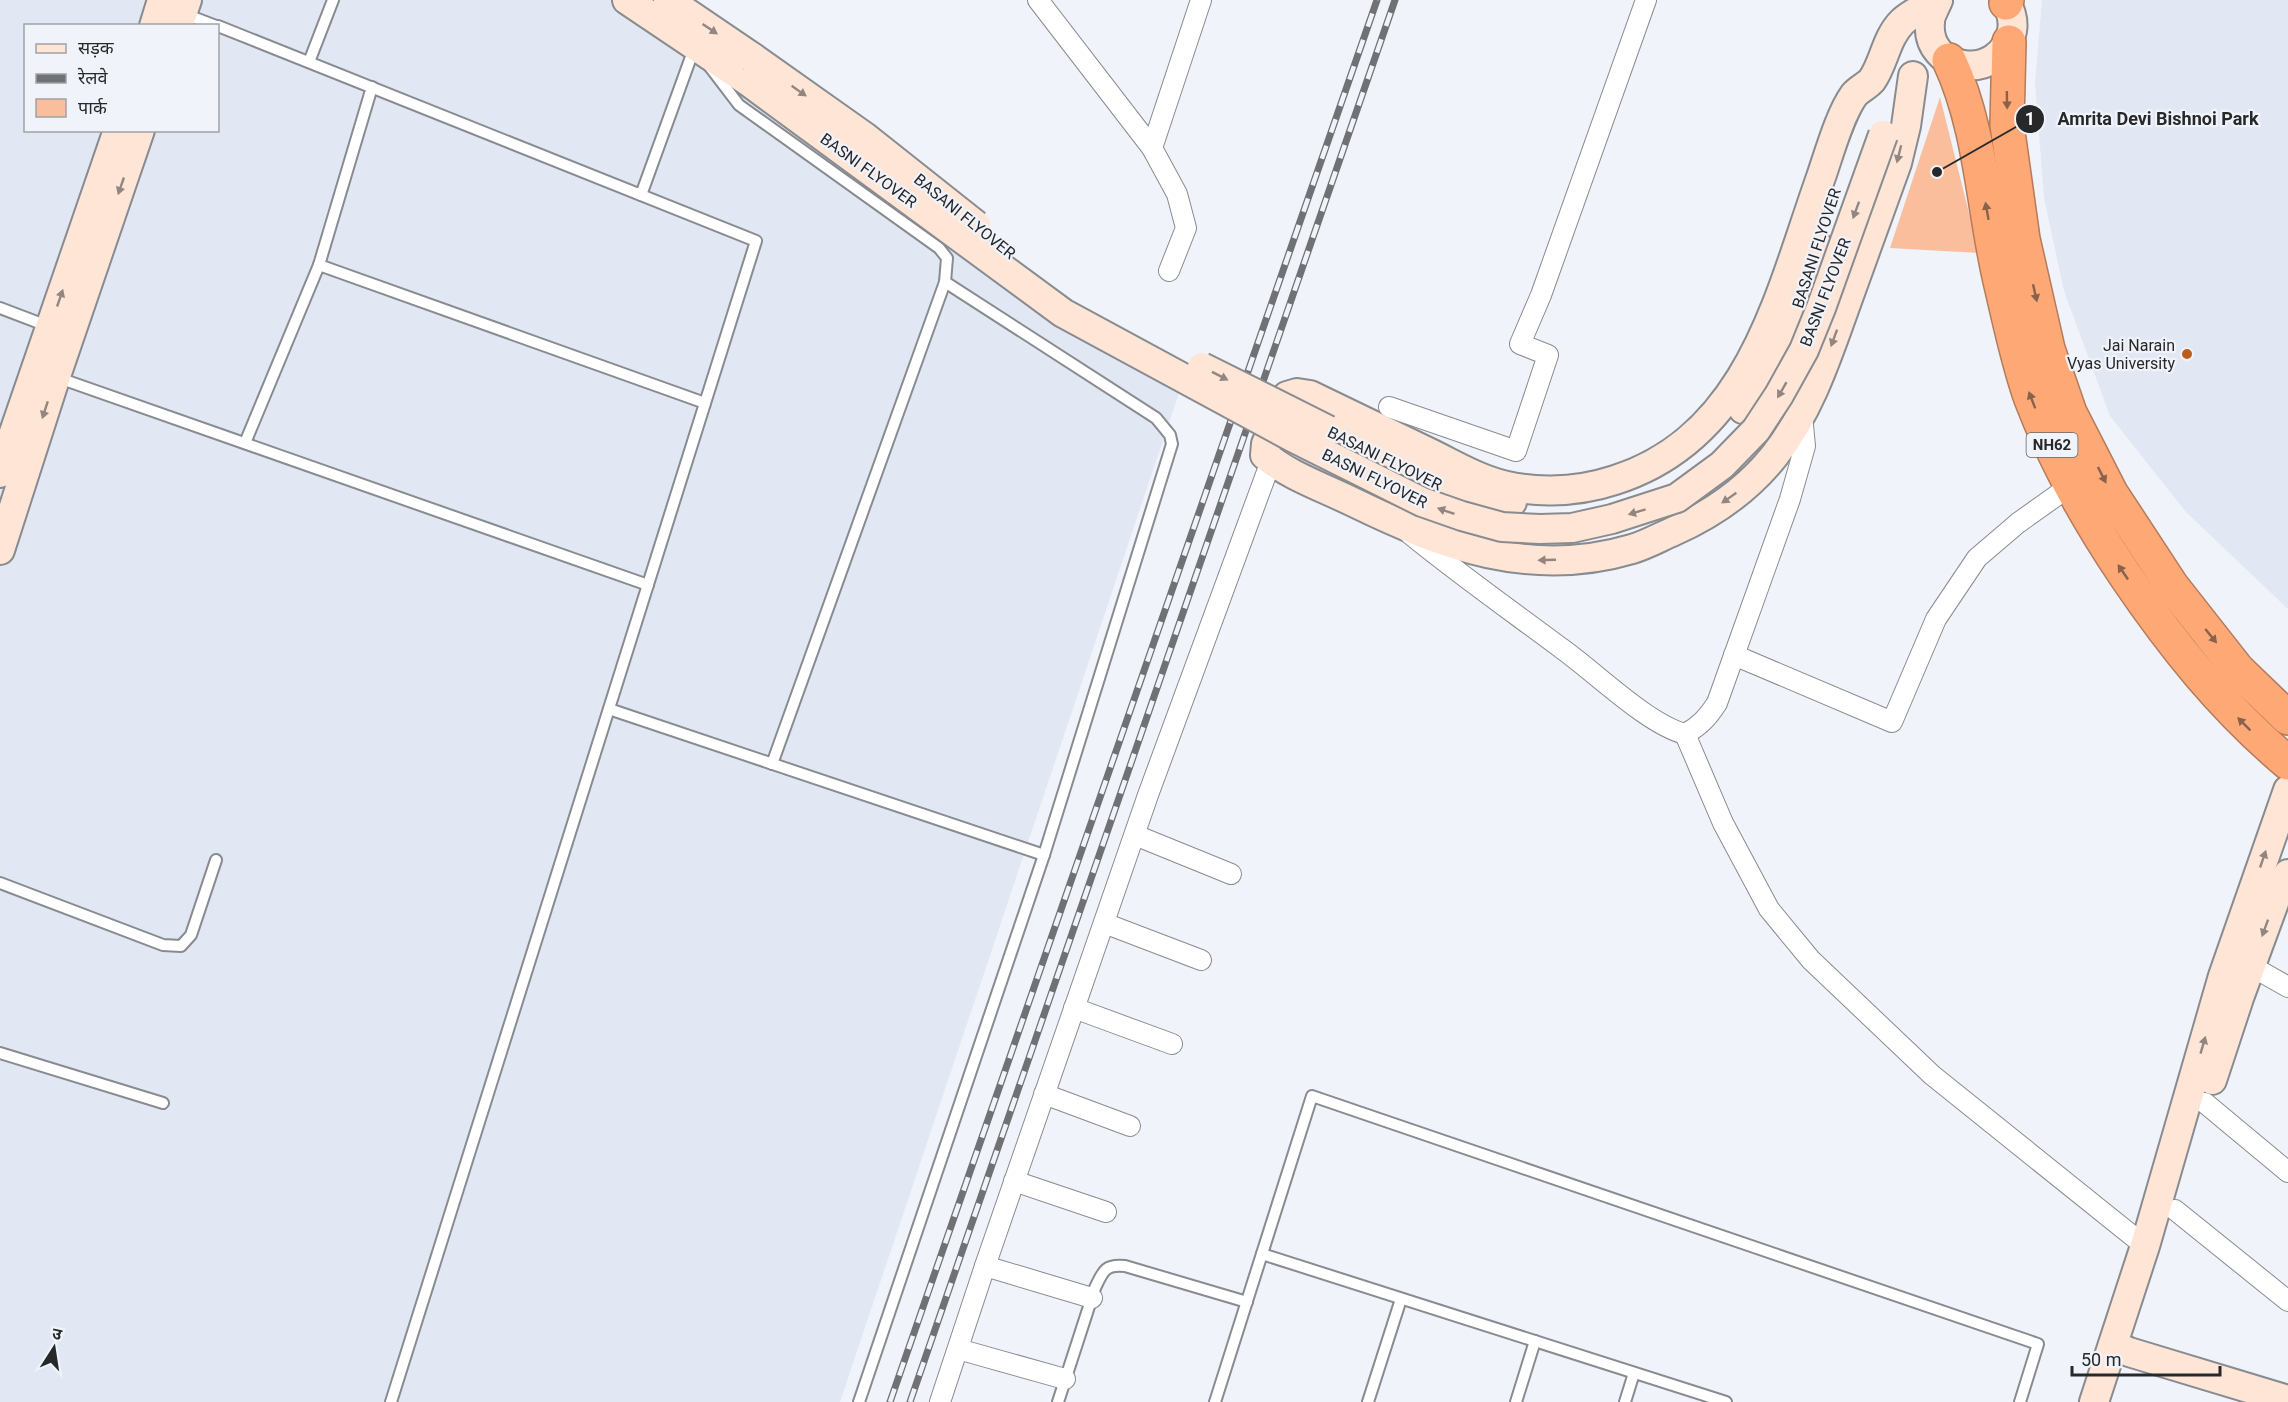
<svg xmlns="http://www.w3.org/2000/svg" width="2288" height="1402" font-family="Roboto,'Noto Sans Devanagari',sans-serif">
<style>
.built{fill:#e1e8f4;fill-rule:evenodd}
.green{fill:#fabe9d}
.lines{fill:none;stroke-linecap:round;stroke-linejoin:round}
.lane-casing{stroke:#888b90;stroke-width:14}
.street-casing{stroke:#888b90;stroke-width:22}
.secondary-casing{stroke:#888b90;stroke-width:32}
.highway-casing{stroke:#b37b5b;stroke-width:36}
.lane{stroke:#fff;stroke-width:10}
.street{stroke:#fff;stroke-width:20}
.secondary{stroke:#ffe5d6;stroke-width:28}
.highway{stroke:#fea876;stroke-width:33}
.rail-casing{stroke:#707175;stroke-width:7}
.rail{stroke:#f0f3f9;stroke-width:4.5;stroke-dasharray:14;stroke-linecap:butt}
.secondary-bridge-casing{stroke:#888b90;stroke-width:32;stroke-linecap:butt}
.secondary-bridge{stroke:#ffe5d6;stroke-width:28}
.oneway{fill:#938680}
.oneway2{fill:#88624c}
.poi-dot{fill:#bd5e18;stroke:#f0f3f9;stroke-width:2}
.labels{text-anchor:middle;stroke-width:4.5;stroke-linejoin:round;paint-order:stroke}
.shield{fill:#f0f3f9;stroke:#636568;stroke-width:1.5}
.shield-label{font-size:15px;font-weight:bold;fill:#27282a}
.street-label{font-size:16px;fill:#27282a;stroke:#f0f3f9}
.poi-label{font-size:16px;fill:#27282a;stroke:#f0f3f9;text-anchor:end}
.leader{fill:none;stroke:#27282a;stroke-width:2}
.callout-dot{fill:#27282a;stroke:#f0f3f9;stroke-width:2}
.mark-label{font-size:18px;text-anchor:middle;font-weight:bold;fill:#fff}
.callout-label{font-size:18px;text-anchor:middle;font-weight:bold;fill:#27282a;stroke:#f0f3f9;stroke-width:4.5;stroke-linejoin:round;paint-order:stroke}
</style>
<rect width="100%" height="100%" fill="#f0f3f9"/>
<g class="built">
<path d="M 0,0 L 637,0 L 1184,378 L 840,1402 L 0,1402 ZM 26,26 L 218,26 L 218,130 L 26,130 Z"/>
<path d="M 2042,0 L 2288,0 L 2288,609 L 2186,512 L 2110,416 L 2064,291 L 2044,198 L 2035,82 Z"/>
</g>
<path class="green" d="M 1940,97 L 1979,253 L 1890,248 Z"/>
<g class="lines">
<g class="lane-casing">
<g id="lane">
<path d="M 182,13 L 216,26"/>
<path d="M 218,26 L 756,241 L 391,1402"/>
<path d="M 309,62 L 333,0"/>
<path d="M 710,67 L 739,105 L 939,248 L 947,258 L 945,282 L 772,764"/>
<path d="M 641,195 L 695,46"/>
<path d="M 319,265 L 705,403"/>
<path d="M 0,308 L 50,327"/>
<path d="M 56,377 L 648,585"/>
<path d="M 245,443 L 319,265 L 372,87"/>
<path d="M 609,709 L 1044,855 L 1172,444 L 1170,435 L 1156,418 L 945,282"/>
<path d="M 0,883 L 163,945 L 181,946 L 191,935 L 216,860"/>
<path d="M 0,1053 L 163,1103"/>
<path d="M 1262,1254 L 1726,1402"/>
<path d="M 859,1402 L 1044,855"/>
<path d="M 1058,1402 L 1095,1288 C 1103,1271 1105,1264 1125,1266 L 1247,1302"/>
<path d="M 1215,1402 L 1312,1096 L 2038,1344 L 2020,1402"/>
<path d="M 1368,1402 L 1401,1299"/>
<path d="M 1516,1402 L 1535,1341"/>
<path d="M 1625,1402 L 1634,1373"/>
</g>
</g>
<g class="street-casing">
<g id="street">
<path d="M 1038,0 L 1152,148 L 1177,194 L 1186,228 L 1169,271"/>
<path d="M 1152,148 L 1201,0"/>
<path d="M 1389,407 L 1516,451 L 1548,355 L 1520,344 L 1541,295 L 1646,0"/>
<path d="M 1410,534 C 1459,574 1510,610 1561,648 C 1595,672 1647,724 1685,734 C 1700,726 1708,717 1717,703 L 1790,499 L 1805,446 L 1802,415"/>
<path d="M 1734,655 L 1892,722 L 1936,619 L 1977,558 L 2018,523 L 2070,486"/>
<path d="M 1685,734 L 1723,823 L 1769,909 L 1811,960 L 1932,1075 L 2145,1246"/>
<path d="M 1135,835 L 1231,874"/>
<path d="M 1104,923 L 1201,960"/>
<path d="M 2251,966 L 2288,987"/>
<path d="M 1074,1008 L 1172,1044"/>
<path d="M 1044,1094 L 1130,1126"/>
<path d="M 2205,1103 L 2288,1172"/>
<path d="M 1014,1181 L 1106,1212"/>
<path d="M 2175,1210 L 2288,1301"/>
<path d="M 985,1266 L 1092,1298"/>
<path d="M 958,1349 L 1065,1379"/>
<path d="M 940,1402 L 985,1266 L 1148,795 L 1271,461"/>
</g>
</g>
<g class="secondary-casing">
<g id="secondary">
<path d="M 627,0 L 749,82"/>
<path d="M 668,0 L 752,57"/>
<path d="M 1938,0 C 1936,6 1930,15 1930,22 C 1925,73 2000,83 2012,31 C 2014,20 2010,8 2004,0"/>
<path d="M 154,26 L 162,0"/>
<path d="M 178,26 L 187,0"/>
<path d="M 1913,76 L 1906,126 L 1897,163 C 1880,210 1863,257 1846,304 C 1827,357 1810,410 1775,455 C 1749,488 1712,514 1674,531 C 1660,537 1646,545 1632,549 C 1531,579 1443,546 1353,502 C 1327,489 1285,474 1265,455 L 1266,444 L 1287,396 L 1297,393 L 1310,395 C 1350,414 1389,433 1428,452 C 1447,461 1467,473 1487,480 C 1527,495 1576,493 1615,480 C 1750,437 1779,295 1821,177 C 1829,154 1840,114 1854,95 C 1859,89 1867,86 1872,80 C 1884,63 1886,38 1902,22 C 1911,13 1926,7 1938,0"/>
<path d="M 1743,409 C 1783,362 1798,302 1817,245"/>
<path d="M 1328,430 L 1435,485 L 1480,498 L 1512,502"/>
<path d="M 0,473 L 118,130"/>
<path d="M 0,550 L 56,376 L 140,130"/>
<path d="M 2212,1080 L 2239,998 L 2278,892 L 2288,874"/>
<path d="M 2113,1345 L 2129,1352 L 2288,1400"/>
<path d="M 2094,1402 L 2145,1246 L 2223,976 L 2288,790"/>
</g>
</g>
<g class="highway-casing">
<g id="highway">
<path d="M 2006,3 L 2007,0"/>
<path d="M 2009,42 L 2007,125 L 2023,239 L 2048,349 L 2070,413 L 2111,493 L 2172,586 L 2238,670 L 2288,718"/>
<path d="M 1949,60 C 1982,130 1983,211 2001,285 C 2010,323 2018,363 2031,399 C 2055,462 2088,520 2125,575 C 2173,646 2223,708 2288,763"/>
</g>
</g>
<use href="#lane" class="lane"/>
<use href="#street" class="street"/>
<use href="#secondary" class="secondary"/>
<use href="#highway" class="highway"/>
<g class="rail-casing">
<g id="rail">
<path d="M 890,1402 L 1377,0"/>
<path d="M 910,1402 L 1395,0"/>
</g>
</g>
<use href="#rail" class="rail"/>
<g class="secondary-bridge-casing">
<g id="secondary-bridge">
<path d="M 752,57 L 865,137 L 976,225"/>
<path d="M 749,82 L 1063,313 L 1292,437 L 1422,502 L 1462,516 L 1502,527 L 1540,529 L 1572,528 L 1612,519 L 1677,498 L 1722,465 L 1756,430 L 1779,395 L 1804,350 L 1821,308 L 1883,135"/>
<path d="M 1202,367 L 1328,430"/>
</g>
</g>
<use href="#secondary-bridge" class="secondary-bridge"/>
</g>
<defs><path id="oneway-solid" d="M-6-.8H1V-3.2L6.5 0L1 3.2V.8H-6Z" transform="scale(1.5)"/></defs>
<g class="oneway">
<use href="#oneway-solid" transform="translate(710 29) rotate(34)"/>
<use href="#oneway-solid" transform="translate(799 91) rotate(35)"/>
<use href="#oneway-solid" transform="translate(1899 154) rotate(104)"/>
<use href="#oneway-solid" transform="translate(121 186) rotate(109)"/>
<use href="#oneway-solid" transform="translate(1856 210) rotate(110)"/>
<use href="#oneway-solid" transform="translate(60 298) rotate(-71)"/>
<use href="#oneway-solid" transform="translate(1834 338) rotate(110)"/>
<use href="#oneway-solid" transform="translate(1220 376) rotate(27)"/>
<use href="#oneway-solid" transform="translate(1782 390) rotate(120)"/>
<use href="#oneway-solid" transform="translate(45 410) rotate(108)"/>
<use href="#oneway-solid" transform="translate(1729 498) rotate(145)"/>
<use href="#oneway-solid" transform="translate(1446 511) rotate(-161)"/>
<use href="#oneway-solid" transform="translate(1637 512) rotate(163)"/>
<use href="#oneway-solid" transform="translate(1547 560) rotate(178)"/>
<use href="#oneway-solid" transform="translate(2263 859) rotate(-71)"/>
<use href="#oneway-solid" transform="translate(2265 928) rotate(110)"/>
<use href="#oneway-solid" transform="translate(2203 1045) rotate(-74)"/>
</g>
<g class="oneway2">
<use href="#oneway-solid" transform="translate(2007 100) rotate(89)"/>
<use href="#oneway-solid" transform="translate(1987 211) rotate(-100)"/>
<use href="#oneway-solid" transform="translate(2035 293) rotate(77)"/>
<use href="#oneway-solid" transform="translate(2032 400) rotate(-111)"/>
<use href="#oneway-solid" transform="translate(2102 475) rotate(63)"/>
<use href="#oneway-solid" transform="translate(2123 572) rotate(-124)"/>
<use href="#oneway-solid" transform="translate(2211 636) rotate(51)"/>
<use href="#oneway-solid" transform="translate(2244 724) rotate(-135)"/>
</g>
<circle class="poi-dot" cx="2187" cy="354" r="6"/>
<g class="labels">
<rect class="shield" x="2026.5" y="433" width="51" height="24" rx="4.5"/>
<g class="shield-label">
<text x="2052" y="450">NH62</text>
</g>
<g class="street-label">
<text transform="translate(869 170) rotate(36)" y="6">BASNI FLYOVER</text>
<text transform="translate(965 216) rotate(39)" y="6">BASANI FLYOVER</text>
<text transform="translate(1816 248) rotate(-72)" y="6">BASANI FLYOVER</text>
<text transform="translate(1825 292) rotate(-69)" y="6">BASNI FLYOVER</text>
<text transform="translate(1385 458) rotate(26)" y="6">BASANI FLYOVER</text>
<text transform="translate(1375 478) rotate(26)" y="6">BASNI FLYOVER</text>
</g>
<g class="poi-label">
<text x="2175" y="351">Jai Narain<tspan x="2175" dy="18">Vyas University</tspan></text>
</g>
</g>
<path class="leader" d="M1937 172L2030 119"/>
<g class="callout-dot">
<circle cx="1937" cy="172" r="6"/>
<circle cx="2030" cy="119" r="15"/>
</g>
<g class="mark-label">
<text x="2030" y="125">1</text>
</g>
<g class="callout-label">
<text x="2158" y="125">Amrita Devi Bishnoi Park</text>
</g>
<rect x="24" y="24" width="195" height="108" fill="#f0f3f9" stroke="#a0a2a6" stroke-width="1.5"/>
<rect x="36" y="44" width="30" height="9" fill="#ffe5d6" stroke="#a0a2a6" stroke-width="1.5"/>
<text x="78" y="54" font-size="18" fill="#27282a">सड़क</text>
<rect x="36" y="74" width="30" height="9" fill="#707175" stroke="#a0a2a6" stroke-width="1.5"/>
<text x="78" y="84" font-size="18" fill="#27282a">रेलवे</text>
<rect x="36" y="99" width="30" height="18" fill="#fabe9d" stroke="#a0a2a6" stroke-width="1.5"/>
<text x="78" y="114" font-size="18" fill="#27282a">पार्क</text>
<g transform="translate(54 1348) rotate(12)" stroke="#f0f3f9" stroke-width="4.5" paint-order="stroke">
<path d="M0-4.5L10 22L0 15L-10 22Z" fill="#27282a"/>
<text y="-9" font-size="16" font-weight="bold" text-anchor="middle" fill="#27282a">उ</text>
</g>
<path d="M2072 1366v9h148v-9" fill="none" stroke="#27282a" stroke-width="3"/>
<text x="2081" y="1366" font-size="18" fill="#27282a" stroke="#f0f3f9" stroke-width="4.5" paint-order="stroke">50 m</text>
</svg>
